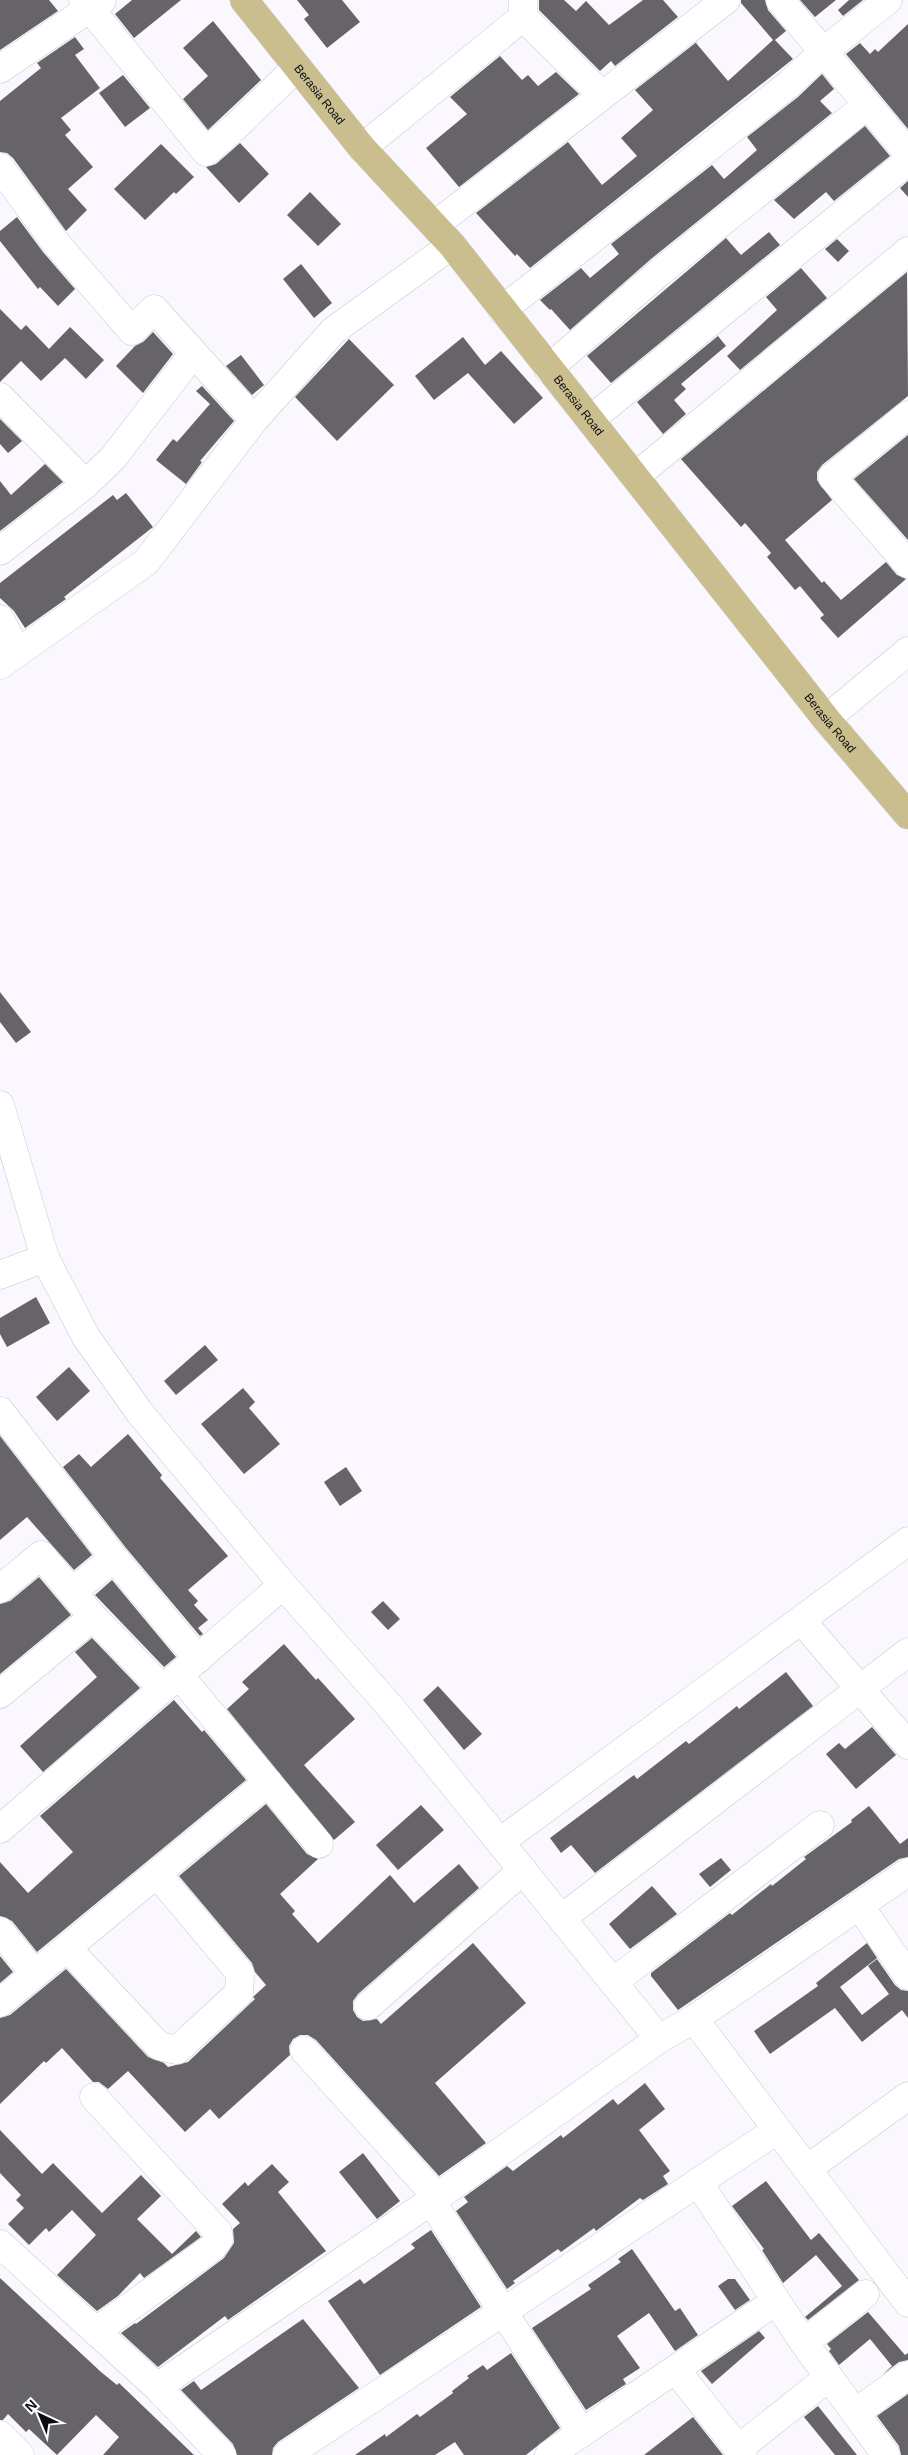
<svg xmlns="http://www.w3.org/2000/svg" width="908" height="2455" font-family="Helvetica,sans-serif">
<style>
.building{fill:#666369}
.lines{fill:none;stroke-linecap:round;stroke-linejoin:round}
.minor-casing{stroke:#cac7cd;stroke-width:29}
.major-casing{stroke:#d8d8d8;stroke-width:29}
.minor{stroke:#fff;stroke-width:28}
.major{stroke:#cabe8e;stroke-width:28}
.labels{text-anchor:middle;stroke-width:5;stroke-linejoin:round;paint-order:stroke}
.street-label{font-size:12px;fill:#0c0b0d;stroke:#fff}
</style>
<rect width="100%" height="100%" fill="#fbf7fe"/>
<g class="building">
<path d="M 0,0 L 49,0 L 58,11 L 0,50 Z"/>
<path d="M 132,0 L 181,0 L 134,38 L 115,14 Z"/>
<path d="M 297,0 L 342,0 L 360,22 L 327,48 L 304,19 L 309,15 Z"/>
<path d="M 539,0 L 564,0 L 576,11 L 586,1 L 609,25 L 643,0 L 663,0 L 678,17 L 615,66 L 611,61 L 600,71 L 539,10 Z"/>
<path d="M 741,0 L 765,0 L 768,10 L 786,31 L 775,40 L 793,59 L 530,268 L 517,254 L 515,256 L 476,213 L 568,142 L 602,185 L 637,156 L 621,138 L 653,110 L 635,90 L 698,41 L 696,43 L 728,81 L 773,40 L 741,3 Z"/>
<path d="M 800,0 L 836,0 L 815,17 Z"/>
<path d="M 849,0 L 863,0 L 843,16 L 838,10 Z"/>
<path d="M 213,21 L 261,80 L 208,130 L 183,99 L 208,76 L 183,48 Z"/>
<path d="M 908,24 L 908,129 L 846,54 L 860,43 L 870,54 L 875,49 L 878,52 Z"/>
<path d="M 75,37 L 84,49 L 75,55 L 100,88 L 61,118 L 71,130 L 65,135 L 93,167 L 68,189 L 87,210 L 66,231 L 13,158 L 7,153 L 0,152 L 0,101 L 41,68 L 37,63 Z"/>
<path d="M 500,56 L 522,80 L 528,75 L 538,86 L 556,72 L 579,94 L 459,187 L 426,148 L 467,114 L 450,97 Z"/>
<path d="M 822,74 L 834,89 L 820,101 L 832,113 L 651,259 L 570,330 L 551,309 L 550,310 L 540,300 L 581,268 L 590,278 L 619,254 L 611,244 L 712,165 L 724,179 L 757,150 L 747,137 L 798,97 Z"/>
<path d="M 123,75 L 150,108 L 125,127 L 99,93 Z"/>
<path d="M 865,126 L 890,156 L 834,201 L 826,192 L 794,219 L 774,200 Z"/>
<path d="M 240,143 L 269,174 L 239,203 L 206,167 L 216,164 Z"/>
<path d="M 161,144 L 194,177 L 176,194 L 174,192 L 145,220 L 114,189 Z"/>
<path d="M 908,181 L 908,197 L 900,188 Z"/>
<path d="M 310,192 L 341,224 L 318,246 L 287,215 Z"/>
<path d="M 17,217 L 43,252 L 75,289 L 58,306 L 40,287 L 38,289 L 0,241 L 0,231 Z"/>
<path d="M 769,232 L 780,245 L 611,383 L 587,356 L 726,238 L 741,255 Z"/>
<path d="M 837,239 L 849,251 L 838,262 L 825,249 Z"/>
<path d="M 301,264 L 332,303 L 314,318 L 283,279 Z"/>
<path d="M 801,268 L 827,298 L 740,370 L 727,356 L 777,310 L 766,297 Z"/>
<path d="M 907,272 L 908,396 L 822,465 L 817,472 L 817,480 L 832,500 L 785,540 L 822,583 L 824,581 L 841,600 L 886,562 L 897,575 L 906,579 L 838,638 L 820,618 L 824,615 L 800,586 L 795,590 L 767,557 L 771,553 L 745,523 L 741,527 L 681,459 Z"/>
<path d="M 0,309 L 21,330 L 26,325 L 49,349 L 70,327 L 104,360 L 86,379 L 65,358 L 41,381 L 21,361 L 0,382 Z"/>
<path d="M 153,332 L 173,354 L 143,393 L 116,366 L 135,346 L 143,342 Z"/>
<path d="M 718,336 L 726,346 L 681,384 L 686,389 L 674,400 L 686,414 L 663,434 L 637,402 Z"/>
<path d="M 463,337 L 485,365 L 501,351 L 543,398 L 514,424 L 468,373 L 434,400 L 415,376 Z"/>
<path d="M 349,339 L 394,385 L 337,441 L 295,397 Z"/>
<path d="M 241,355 L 264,385 L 252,395 L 226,366 Z"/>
<path d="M 202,386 L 234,421 L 200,461 L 202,462 L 186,484 L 156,460 L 173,439 L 177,442 L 210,404 L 196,391 Z"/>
<path d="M 0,419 L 22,441 L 8,453 L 0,444 Z"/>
<path d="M 908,435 L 908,540 L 854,479 Z"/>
<path d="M 45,464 L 63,482 L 0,531 L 0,481 L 11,495 Z"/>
<path d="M 126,493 L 153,527 L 64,597 L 66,599 L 25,628 L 14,611 L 0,598 L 0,583 L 113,495 L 117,500 Z"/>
<path d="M 0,992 L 31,1032 L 16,1043 L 0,1022 Z"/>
<path d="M 36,1297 L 50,1323 L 7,1347 L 0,1334 L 0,1318 Z"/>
<path d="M 205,1345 L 218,1360 L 176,1395 L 164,1381 Z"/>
<path d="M 69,1367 L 90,1391 L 57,1421 L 36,1397 Z"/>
<path d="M 243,1388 L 255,1402 L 249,1408 L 280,1444 L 244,1474 L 201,1424 Z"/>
<path d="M 128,1434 L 162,1475 L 160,1478 L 228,1556 L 188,1590 L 198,1601 L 194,1605 L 208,1620 L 198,1628 L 203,1634 L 200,1636 L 126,1548 L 63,1467 L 79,1454 L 91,1467 Z"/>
<path d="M 0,1436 L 92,1555 L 74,1570 L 27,1517 L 0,1540 Z"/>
<path d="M 346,1467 L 362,1491 L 340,1506 L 324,1482 Z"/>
<path d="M 39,1577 L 71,1615 L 0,1674 L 0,1604 L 10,1601 Z"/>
<path d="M 112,1580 L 176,1657 L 164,1667 L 95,1595 Z"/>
<path d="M 383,1601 L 400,1619 L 388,1630 L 371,1612 Z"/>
<path d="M 92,1638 L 140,1688 L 43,1772 L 20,1746 L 97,1677 L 75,1652 Z"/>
<path d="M 284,1644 L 316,1680 L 318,1678 L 355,1719 L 304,1765 L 355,1822 L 334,1840 L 227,1709 L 249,1689 L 242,1682 Z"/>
<path d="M 786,1672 L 813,1706 L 595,1873 L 571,1845 L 561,1853 L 550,1838 L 634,1775 L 637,1779 L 686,1741 L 689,1744 L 737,1706 L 739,1709 Z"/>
<path d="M 438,1686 L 482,1734 L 464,1750 L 423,1700 Z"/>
<path d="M 174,1700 L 202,1732 L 204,1730 L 246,1780 L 37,1952 L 12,1921 L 0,1916 L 0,1862 L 28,1893 L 73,1852 L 40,1816 Z"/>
<path d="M 872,1727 L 896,1755 L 856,1789 L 826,1754 L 839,1743 L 845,1749 Z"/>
<path d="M 266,1804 L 307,1854 L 318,1859 L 280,1894 L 295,1911 L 292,1914 L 318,1943 L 390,1875 L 414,1903 L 459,1864 L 479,1888 L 358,1994 L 353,2001 L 353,2010 L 357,2017 L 363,2021 L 377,2019 L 381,2024 L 473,1943 L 526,2003 L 435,2083 L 486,2143 L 439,2176 L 316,2040 L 308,2035 L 300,2035 L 293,2039 L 289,2046 L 290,2055 L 219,2119 L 210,2109 L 185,2132 L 128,2071 L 108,2089 L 99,2082 L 93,2082 L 62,2048 L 46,2063 L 44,2061 L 0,2104 L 0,2018 L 10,2015 L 66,1969 L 148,2057 L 164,2063 L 168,2067 L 188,2062 L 255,1999 L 253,1997 L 266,1985 L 255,1972 L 252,1963 L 179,1876 Z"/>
<path d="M 421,1805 L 444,1830 L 398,1870 L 376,1845 Z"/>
<path d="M 869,1806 L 900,1844 L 908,1838 L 908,1857 L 899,1859 L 678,2010 L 651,1976 L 651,1973 L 730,1913 L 732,1915 L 771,1884 L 772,1886 L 806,1859 L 804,1857 L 852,1822 L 851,1820 Z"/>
<path d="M 721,1858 L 731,1870 L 710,1887 L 699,1874 Z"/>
<path d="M 652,1886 L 677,1914 L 630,1949 L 609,1924 Z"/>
<path d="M 867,1943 L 877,1958 L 840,1987 L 862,2015 L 889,1994 L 868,1966 L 877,1959 L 895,1985 L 901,1990 L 908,1991 L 908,2018 L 902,2010 L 862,2042 L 835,2008 L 770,2054 L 754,2031 L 818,1986 L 816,1983 Z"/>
<path d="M 0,1956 L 13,1972 L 0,1983 Z"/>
<path d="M 645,2083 L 665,2109 L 639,2130 L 670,2171 L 663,2176 L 668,2184 L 643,2200 L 640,2198 L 596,2231 L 594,2228 L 561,2252 L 558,2249 L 513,2281 L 515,2283 L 507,2289 L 456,2211 L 468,2202 L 464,2197 L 507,2166 L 513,2171 L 561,2135 L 563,2138 L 613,2099 L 618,2105 Z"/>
<path d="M 0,2130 L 42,2174 L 53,2163 L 102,2213 L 141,2175 L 161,2196 L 137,2219 L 172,2254 L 196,2231 L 201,2237 L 144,2278 L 140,2273 L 118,2296 L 97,2311 L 57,2275 L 96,2235 L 72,2210 L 49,2232 L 46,2228 L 29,2245 L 8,2224 L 24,2208 L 16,2200 L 21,2195 L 0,2173 Z"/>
<path d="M 363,2153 L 400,2201 L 377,2219 L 339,2172 Z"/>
<path d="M 272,2164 L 289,2182 L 278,2192 L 326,2251 L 228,2320 L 225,2316 L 158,2367 L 121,2333 L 135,2323 L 136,2324 L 224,2258 L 234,2243 L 233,2229 L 240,2223 L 222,2204 L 245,2182 L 248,2186 Z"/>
<path d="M 766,2181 L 811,2240 L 819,2233 L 859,2280 L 808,2320 L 805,2317 L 842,2286 L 816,2255 L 783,2283 L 762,2250 L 764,2249 L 732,2206 Z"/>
<path d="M 431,2230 L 481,2307 L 380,2375 L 328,2301 L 360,2279 L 364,2284 L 415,2248 L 411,2244 Z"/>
<path d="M 632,2249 L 675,2311 L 680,2308 L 698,2335 L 675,2351 L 649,2313 L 617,2336 L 640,2368 L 623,2379 L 626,2384 L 586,2410 L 532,2328 L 591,2289 L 588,2285 L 621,2262 L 618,2259 Z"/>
<path d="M 0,2278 L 101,2372 L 117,2385 L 119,2383 L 194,2455 L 103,2455 L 119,2437 L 96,2415 L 57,2455 L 29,2429 L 26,2432 L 8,2414 L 3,2420 L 0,2420 Z"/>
<path d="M 728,2279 L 735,2279 L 750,2300 L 735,2310 L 718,2286 Z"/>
<path d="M 868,2312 L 905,2355 L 908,2353 L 908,2360 L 899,2362 L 882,2375 L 892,2366 L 870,2339 L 839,2365 L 829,2351 L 831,2349 L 827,2344 Z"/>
<path d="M 303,2319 L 359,2388 L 278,2442 L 273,2448 L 272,2455 L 237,2455 L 233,2444 L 181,2390 L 194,2381 L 201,2390 Z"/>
<path d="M 759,2331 L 765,2338 L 712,2384 L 701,2371 Z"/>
<path d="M 511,2353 L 560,2428 L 526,2455 L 464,2455 L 455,2442 L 435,2455 L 355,2455 L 385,2434 L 386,2437 L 417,2414 L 420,2417 L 453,2393 L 452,2391 L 469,2378 L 467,2376 L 483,2365 L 487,2370 Z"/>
<path d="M 908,2394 L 908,2455 L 901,2455 L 899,2446 L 877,2416 Z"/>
<path d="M 818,2406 L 857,2455 L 835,2455 L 804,2417 Z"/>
<path d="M 693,2417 L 723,2455 L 644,2455 Z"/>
</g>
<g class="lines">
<g class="minor-casing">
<g id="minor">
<path d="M 83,0 L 206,152 L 234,128 L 296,68"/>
<path d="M 523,0 L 523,17 L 602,95"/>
<path d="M 780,0 L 908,153"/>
<path d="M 0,69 L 102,0"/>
<path d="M 362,148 L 523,17"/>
<path d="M 0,167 L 55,242 L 132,331 L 154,309 L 254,420"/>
<path d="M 435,225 L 726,0"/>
<path d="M 502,310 L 788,85 L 823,52 L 888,0"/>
<path d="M 548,369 L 661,271 L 867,105"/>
<path d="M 0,397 L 86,484"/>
<path d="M 908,415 L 832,477 L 908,564"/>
<path d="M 590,420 L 908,161"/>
<path d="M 636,476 L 908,251"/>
<path d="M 0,551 L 86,484 L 113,458 L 193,354"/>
<path d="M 0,619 L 17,652"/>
<path d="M 0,665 L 146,562 L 254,420 L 333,331 L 452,245"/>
<path d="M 826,719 L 908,651"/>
<path d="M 0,1105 L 45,1258 L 86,1337 L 140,1413 L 283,1585 L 393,1710 L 659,2039"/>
<path d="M 0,1275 L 45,1258"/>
<path d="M 0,1411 L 114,1558 L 198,1659"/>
<path d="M 0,1589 L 41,1555 L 93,1617 L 163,1689"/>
<path d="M 72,1592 L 114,1558"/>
<path d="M 801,1620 L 908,1745"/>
<path d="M 179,1675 L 319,1844"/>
<path d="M 0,1694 L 93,1617"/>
<path d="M 0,1829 L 283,1585"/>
<path d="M 500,1842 L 908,1541"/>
<path d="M 859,1905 L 908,1976"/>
<path d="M 562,1918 L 908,1652"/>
<path d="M 0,1931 L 35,1974"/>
<path d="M 67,1948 L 159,2046 L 177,2050 L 239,1993 L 240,1973 L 157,1874"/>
<path d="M 613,1982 L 820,1825"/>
<path d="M 0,2003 L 268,1782"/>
<path d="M 368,2006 L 523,1870"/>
<path d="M 694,2019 L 908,2303"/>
<path d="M 304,2050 L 437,2197"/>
<path d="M 94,2097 L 218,2232 L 219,2239 L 212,2248 L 96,2331"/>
<path d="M 807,2169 L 908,2096"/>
<path d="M 698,2182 L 804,2343 L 886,2455"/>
<path d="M 431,2201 L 582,2433"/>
<path d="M 0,2244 L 157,2387 L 222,2455"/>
<path d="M 804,2343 L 865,2294"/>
<path d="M 676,2370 L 743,2455"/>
<path d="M 157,2387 L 437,2197 L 659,2039 L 694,2019 L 908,1872"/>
<path d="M 855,2413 L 908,2375"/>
<path d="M 0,2435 L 20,2455"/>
<path d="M 738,2449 L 829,2377"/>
<path d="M 287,2455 L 777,2130"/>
<path d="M 549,2455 L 776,2301"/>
</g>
</g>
<g class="major-casing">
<g id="major">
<path id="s1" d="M 244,0 L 362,148 L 452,245 L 826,719 L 908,815"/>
</g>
</g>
<use href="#minor" class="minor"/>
<use href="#major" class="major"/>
</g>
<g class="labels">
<g class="street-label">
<text dy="4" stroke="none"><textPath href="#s1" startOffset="121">Berasia Road</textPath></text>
<text dy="4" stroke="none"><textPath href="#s1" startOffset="526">Berasia Road</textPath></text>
<text dy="4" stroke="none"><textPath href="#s1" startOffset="931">Berasia Road</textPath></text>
</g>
</g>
<g transform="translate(40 2415) rotate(316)" stroke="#ffffff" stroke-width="4" paint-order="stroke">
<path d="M0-4L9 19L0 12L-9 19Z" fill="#0c0b0d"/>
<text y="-8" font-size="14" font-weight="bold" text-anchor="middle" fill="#0c0b0d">N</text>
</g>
</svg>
